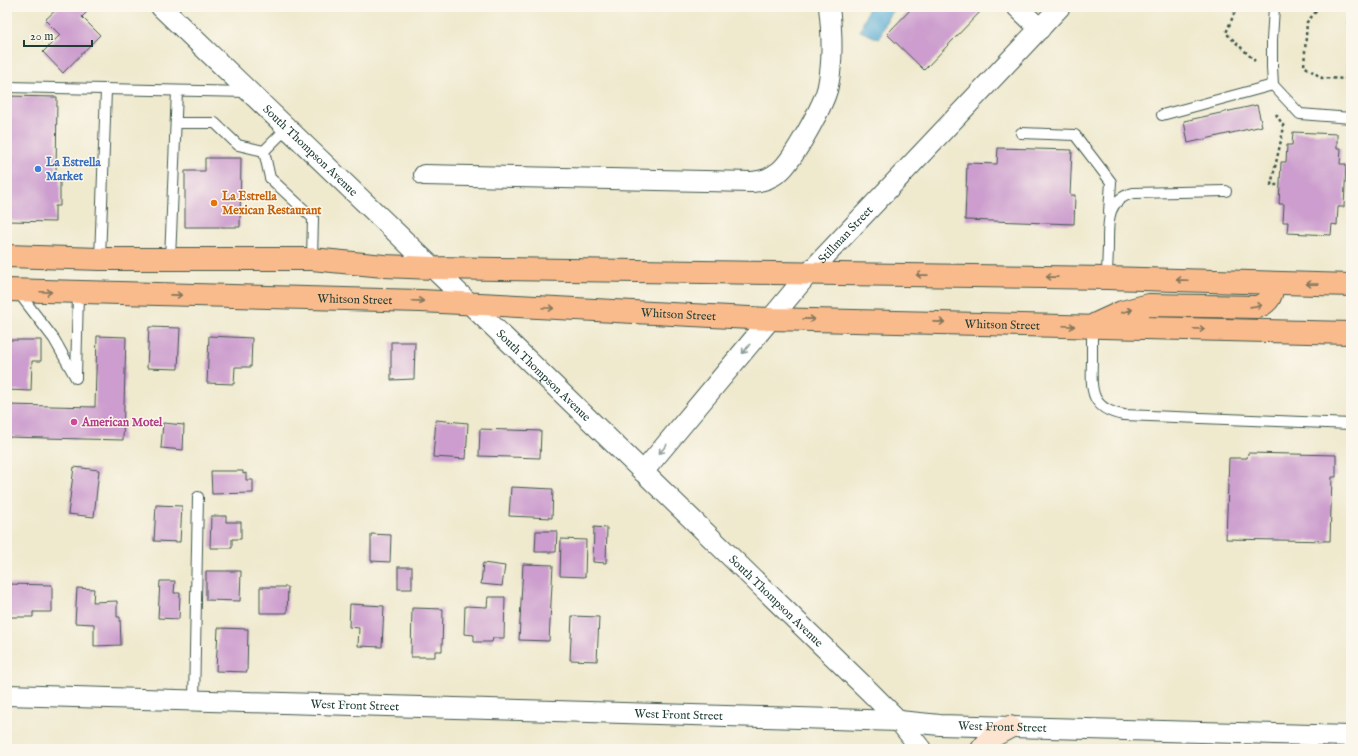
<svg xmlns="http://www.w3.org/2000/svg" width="1358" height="756" font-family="'IM FELL English',serif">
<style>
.water{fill:#56acd3;stroke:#3a7484}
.building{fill:#cc9dce}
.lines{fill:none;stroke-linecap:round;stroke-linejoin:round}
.lane-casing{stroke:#3e574b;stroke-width:12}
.street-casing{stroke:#3e574b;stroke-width:22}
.secondary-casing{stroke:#3e574b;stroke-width:24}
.primary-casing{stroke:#3e574b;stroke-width:24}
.path{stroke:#3e574b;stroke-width:2.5;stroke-dasharray:3 3;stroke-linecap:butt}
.lane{stroke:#fff;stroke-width:10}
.street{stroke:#fff;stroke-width:20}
.secondary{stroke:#fde4d1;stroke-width:22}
.primary{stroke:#fabb8c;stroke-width:22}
.oneway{stroke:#82765c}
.oneway2{stroke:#8f9e9a}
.shop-dot{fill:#3f7fe0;stroke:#fbf7ec;stroke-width:1.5}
.food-dot{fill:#e8710a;stroke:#fbf7ec;stroke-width:1.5}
.hotel-dot{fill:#d1479c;stroke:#fbf7ec;stroke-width:1.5}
.labels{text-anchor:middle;stroke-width:3;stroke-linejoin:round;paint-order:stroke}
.street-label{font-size:12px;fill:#1f3d34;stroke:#fbf7ec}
.shop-label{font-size:12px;font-weight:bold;fill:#366cbe;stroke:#fbf7ec;text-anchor:start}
.food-label{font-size:12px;font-weight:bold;fill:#c56008;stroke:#fbf7ec;text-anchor:start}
.hotel-label{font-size:12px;font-weight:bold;fill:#b23c85;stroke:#fbf7ec;text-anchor:start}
</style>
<rect width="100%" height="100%" fill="#fbf7ec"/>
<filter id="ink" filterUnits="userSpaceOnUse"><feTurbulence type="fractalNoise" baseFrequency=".025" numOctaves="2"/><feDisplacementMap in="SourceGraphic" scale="8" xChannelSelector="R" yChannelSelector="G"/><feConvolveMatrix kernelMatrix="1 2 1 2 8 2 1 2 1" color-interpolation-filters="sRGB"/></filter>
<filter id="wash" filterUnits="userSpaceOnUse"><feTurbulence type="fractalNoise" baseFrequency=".012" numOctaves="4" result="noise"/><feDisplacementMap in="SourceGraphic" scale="16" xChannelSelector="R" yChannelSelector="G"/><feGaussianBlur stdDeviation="0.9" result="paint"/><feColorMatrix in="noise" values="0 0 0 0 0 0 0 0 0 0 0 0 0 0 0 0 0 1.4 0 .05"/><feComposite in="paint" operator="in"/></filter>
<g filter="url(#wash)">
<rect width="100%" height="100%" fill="#efe9ce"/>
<path class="water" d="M 869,7 L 896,7 L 888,17 L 879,39 L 860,31 Z"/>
<g id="blocks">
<g class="building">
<path d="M 59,7 L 83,7 L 88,11 L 82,17 L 100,35 L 63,73 L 43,52 L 60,35 L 45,20 Z"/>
<path d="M 913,7 L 981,7 L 983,9 L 924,70 L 887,34 Z"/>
<path d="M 1348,16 L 1351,16 L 1351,73 L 1347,73 Z"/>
<path d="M 7,96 L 57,97 L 56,175 L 60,175 L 60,206 L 55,206 L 55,222 L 7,221 Z"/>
<path d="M 1257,105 L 1262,126 L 1188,143 L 1184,121 Z"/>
<path d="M 1293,132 L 1337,134 L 1337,148 L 1341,148 L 1340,164 L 1346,164 L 1344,207 L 1338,207 L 1337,225 L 1332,224 L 1331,235 L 1287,233 L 1288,222 L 1283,222 L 1284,204 L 1279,204 L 1281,162 L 1286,162 L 1287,145 L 1292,145 Z"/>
<path d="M 998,148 L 1072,150 L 1070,195 L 1075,195 L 1074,224 L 965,220 L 967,163 L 997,164 Z"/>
<path d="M 205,158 L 241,158 L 240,227 L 185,227 L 185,171 L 205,171 Z"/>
<path d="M 149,327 L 180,328 L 178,369 L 147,368 Z"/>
<path d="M 97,336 L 126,337 L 123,440 L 7,437 L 7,405 L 95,407 Z"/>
<path d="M 209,336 L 252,338 L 251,367 L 235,367 L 234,384 L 207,383 Z"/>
<path d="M 7,340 L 41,340 L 41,361 L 32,361 L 31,391 L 7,390 Z"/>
<path d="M 391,342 L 415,342 L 414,379 L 391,380 Z"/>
<path d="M 436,420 L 468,423 L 466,459 L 433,457 Z"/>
<path d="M 163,423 L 184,425 L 183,450 L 161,448 Z"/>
<path d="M 480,429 L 541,431 L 540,458 L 479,456 Z"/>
<path d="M 1248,453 L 1336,455 L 1336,477 L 1332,477 L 1330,541 L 1226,539 L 1229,458 L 1247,458 Z"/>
<path d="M 74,467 L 99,470 L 94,517 L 68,514 Z"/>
<path d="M 211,471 L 243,471 L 243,474 L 246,473 L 246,480 L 253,480 L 253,493 L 212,494 Z"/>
<path d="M 511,487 L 553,489 L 552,518 L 509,516 Z"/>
<path d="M 156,505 L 182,506 L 180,542 L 154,541 Z"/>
<path d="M 211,516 L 226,516 L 226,522 L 241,522 L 241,539 L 232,539 L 232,548 L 210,548 Z"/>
<path d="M 594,527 L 607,528 L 606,563 L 593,562 Z"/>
<path d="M 536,531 L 557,531 L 556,552 L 535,552 Z"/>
<path d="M 371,534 L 391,535 L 390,562 L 371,561 Z"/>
<path d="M 561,539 L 586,540 L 585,577 L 560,576 Z"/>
<path d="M 483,563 L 505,566 L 502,586 L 481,584 Z"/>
<path d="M 523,564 L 553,565 L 549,641 L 519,640 Z"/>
<rect x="398" y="567" width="14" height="22"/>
<path d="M 206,571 L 241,571 L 240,601 L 206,600 Z"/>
<path d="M 160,581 L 175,581 L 174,593 L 180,593 L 179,619 L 158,618 Z"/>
<path d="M 7,584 L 52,585 L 52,612 L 33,612 L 33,617 L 7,617 Z"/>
<path d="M 260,587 L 288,587 L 287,613 L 260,613 Z"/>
<path d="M 77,588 L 94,589 L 93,602 L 117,601 L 117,617 L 120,617 L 121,645 L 94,646 L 94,624 L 75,623 Z"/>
<path d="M 488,597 L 505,597 L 504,638 L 493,638 L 492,642 L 474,642 L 474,635 L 464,634 L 465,606 L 487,607 Z"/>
<path d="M 350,604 L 384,606 L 382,647 L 358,646 L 359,628 L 349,627 Z"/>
<path d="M 412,608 L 443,609 L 442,651 L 435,651 L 435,657 L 411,657 Z"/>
<path d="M 572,616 L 599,617 L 597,661 L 570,660 Z"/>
<path d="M 218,628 L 248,629 L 247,672 L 216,671 Z"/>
</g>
</g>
</g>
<g filter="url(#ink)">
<use href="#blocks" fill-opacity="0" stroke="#3e574b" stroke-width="1"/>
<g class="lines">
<g class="lane-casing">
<g id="lane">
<path d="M 1274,7 L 1272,40 L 1272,67 L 1273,85 L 1300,114 L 1351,118"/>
<path d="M 7,87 L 249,92"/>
<path d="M 1162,115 L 1273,85"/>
<path d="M 176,123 L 215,123 L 238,145 L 264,151 L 270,178 L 313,218 L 312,259"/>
<path d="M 1021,133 L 1075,135 L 1111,182 L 1109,212"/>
<path d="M 264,151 L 287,128"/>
<path d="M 100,259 L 106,90"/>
<path d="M 170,259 L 177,91"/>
<path d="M 1107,278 C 1107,267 1108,255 1108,243 C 1108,220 1107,200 1133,193 L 1226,191"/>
<path d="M 18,292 L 54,339 L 76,378"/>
<path d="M 1092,326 C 1092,338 1092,350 1092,361 C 1091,390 1090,409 1124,415 L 1351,424"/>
<path d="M 76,376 L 78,293"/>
<path d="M 194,702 L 198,497"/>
</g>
</g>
<g class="street-casing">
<g id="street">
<path id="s1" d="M 161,7 L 433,268 L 869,691 L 899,721 L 921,749"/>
<path d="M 1017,7 L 1040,29"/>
<path d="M 424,175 L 752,182 C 764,181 771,178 780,171 C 793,160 825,103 828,86 C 833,61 832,32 829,7"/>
<path id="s2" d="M 643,472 L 808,274 L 1060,7"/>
<path id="s3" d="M 7,695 L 899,721 L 940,725 L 1351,736"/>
</g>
</g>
<g class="secondary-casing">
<path id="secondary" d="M 982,749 L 993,736 L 1010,727"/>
</g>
<g class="primary-casing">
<g id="primary">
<path d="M 7,256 L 100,259 L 312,259 L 384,266 L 433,268 L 1107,278 L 1351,285"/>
<path id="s4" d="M 7,290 L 421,301 L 770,319 L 1351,333"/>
<path d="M 1096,324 L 1122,312 L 1149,305 L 1257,307 C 1270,302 1271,296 1274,283"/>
</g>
</g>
<g class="path">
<path d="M 1237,7 L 1226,33 L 1255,61"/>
<path d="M 1320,7 L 1307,22 L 1304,66 L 1322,78 L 1351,79"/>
<path d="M 1276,114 L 1284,127 L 1271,185 L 1280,185"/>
</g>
<use href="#lane" class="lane"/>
<use href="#street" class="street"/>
<use href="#secondary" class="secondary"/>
<use href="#primary" class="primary"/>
</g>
<defs><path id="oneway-shaft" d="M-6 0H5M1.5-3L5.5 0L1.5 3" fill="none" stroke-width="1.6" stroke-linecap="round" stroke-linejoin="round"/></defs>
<g class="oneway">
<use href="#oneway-shaft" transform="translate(922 275) rotate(-179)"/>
<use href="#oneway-shaft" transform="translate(1052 277) rotate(-179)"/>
<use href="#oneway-shaft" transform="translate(1182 280) rotate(-178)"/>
<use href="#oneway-shaft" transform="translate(1312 284) rotate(-179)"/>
<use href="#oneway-shaft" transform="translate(46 292) rotate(2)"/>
<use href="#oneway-shaft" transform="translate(176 295) rotate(1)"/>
<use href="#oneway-shaft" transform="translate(418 301) rotate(2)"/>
<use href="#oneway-shaft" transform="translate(1256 306) rotate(-8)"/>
<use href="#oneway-shaft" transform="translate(548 308) rotate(3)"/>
<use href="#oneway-shaft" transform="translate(1127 311) rotate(-16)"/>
<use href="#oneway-shaft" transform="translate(809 319) rotate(1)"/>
<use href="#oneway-shaft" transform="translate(939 322) rotate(1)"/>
<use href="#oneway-shaft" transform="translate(1069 326) rotate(2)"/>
<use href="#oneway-shaft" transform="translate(1199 329) rotate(2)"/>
</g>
<g class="oneway2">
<use href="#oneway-shaft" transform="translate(746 349) rotate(129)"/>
<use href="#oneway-shaft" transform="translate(663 449) rotate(130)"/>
</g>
</g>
<circle class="shop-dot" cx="38" cy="169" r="4"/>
<circle class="food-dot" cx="214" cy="203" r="4"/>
<circle class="hotel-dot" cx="74" cy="422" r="4"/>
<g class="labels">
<g class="street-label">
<text dy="4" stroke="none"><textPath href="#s1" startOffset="207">South Thompson Avenue</textPath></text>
<text dy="4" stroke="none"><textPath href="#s2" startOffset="312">Stillman Street</textPath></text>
<text dy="4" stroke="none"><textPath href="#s4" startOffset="348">Whitson Street</textPath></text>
<text dy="4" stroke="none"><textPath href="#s4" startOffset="672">Whitson Street</textPath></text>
<text dy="4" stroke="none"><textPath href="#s4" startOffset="996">Whitson Street</textPath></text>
<text dy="4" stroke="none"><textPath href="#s1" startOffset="531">South Thompson Avenue</textPath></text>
<text dy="4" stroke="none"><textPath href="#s1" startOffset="855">South Thompson Avenue</textPath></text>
<text dy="4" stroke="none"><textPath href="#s3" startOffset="348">West Front Street</textPath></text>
<text dy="4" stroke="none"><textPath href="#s3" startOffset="672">West Front Street</textPath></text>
<text dy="4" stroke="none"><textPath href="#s3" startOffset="996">West Front Street</textPath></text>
</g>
<g class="shop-label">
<text x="46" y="166">La Estrella<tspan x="46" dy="14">Market</tspan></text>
</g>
<g class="food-label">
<text x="222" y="200">La Estrella<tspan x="222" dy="14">Mexican Restaurant</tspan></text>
</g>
<g class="hotel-label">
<text x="82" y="426">American Motel</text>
</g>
</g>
<rect width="1358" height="756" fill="none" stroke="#fbf7ec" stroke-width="24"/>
<path d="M24 40v6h68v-6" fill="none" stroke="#1f3d34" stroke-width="2"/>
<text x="30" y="40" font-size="12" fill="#1f3d34" stroke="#fbf7ec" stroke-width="3" paint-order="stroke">20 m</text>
</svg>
